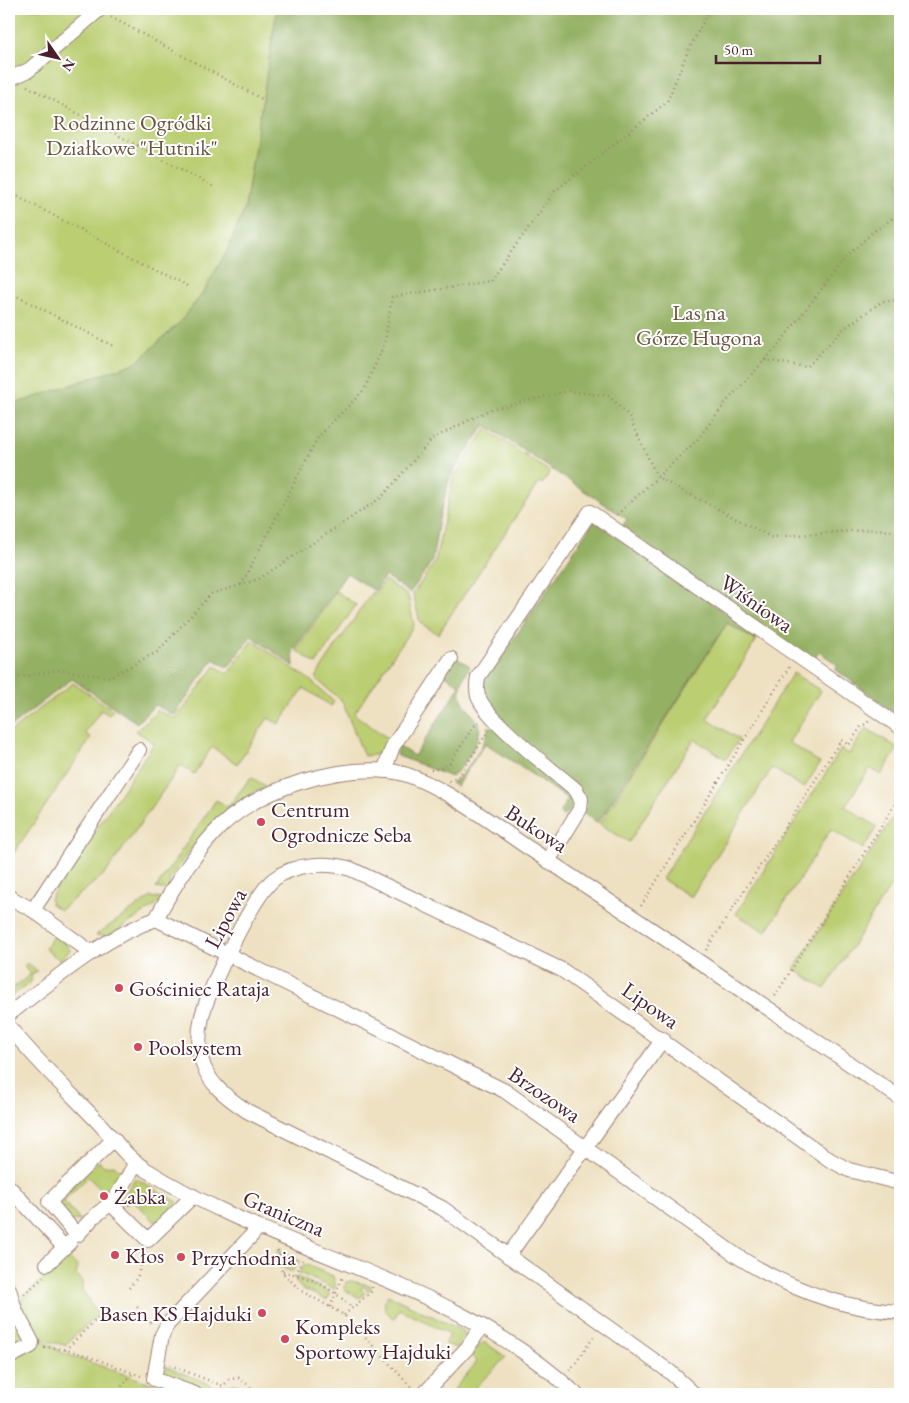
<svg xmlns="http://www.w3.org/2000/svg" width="909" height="1403" font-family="'EB Garamond',serif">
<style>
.green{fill:#bbce72;stroke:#82764e}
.forest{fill:#94b164;stroke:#6f6848}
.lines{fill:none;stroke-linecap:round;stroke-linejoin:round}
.minor-casing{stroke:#9c8076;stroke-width:16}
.path{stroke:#9c8076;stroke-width:2.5;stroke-dasharray:1 4;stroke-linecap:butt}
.minor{stroke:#fff;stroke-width:14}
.poi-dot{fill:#d1495b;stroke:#fff;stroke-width:2}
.labels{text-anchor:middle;stroke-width:4;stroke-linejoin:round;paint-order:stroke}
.park-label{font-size:22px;fill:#6c5440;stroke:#fff}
.street-label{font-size:22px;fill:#4a1f2b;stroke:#fff}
.poi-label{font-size:22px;fill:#4a1f2b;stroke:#fff;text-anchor:start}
</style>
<rect width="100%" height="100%" fill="#fff"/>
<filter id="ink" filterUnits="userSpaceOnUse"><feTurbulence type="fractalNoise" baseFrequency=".02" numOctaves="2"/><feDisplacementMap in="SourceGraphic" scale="10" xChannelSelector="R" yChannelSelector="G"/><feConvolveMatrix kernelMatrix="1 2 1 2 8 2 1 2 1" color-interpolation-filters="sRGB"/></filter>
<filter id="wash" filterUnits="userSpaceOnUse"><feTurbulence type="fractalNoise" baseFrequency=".0096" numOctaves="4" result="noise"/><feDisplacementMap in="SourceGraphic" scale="20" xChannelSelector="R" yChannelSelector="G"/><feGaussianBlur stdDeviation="1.12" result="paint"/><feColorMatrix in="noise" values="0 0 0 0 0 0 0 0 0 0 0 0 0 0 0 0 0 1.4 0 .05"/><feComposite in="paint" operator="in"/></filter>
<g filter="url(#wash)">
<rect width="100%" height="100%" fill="#eee1c1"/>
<g class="green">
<path d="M 9,9 L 277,9 L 245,208 L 227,251 L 203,293 L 180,322 L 136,363 L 9,406 Z"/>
<path d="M 486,429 L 550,472 L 542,484 L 539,482 L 438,634 L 420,623 L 413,594 L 435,562 L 453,478 Z"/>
<path d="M 385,580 L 408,596 L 414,625 L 354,714 L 390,740 L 381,754 L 364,756 L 342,701 L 315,678 L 372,592 L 375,594 Z"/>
<path d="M 336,591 L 356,605 L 316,664 L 296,650 Z"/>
<path d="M 727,623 L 756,641 L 707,719 L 739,739 L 726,759 L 694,739 L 629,842 L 600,824 Z"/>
<path d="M 252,640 L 310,680 L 334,702 L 331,706 L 304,688 L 279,724 L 268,718 L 237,764 L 212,747 L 194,774 L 181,765 L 106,873 L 60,910 L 51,904 L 50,898 L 154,743 L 136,731 L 157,710 L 176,719 L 215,666 L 228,674 Z"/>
<path d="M 793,673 L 821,691 L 789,742 L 820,763 L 804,788 L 772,768 L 691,897 L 662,879 Z"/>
<path d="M 73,683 L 113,710 L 109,715 L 101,710 L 85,733 L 91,738 L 9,860 L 9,733 Z"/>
<path d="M 866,728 L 898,748 L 881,775 L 870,768 L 845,806 L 877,827 L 863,849 L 831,829 L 766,932 L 736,914 L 841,749 L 849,754 Z"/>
<path d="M 251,777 L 271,790 L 266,792 L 261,789 C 215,812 197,840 169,880 L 170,886 L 168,890 L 156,888 L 216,800 L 228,807 Z"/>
<path d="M 900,807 L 900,891 L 891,885 L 825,989 L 794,969 Z"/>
<path d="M 151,897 L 162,899 L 155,906 L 107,937 L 96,935 Z"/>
<path d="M 54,935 L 67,945 L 70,950 L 60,960 L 45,949 Z"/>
<path d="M 28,963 L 37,971 L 32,974 L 31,982 L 9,998 L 9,991 L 30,975 L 24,966 Z"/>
<path d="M 99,1161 L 104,1166 L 114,1165 L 124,1174 L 108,1196 L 88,1177 L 63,1201 L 80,1220 L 71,1221 L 55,1201 Z"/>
<path d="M 135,1178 L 178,1202 L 157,1222 L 154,1221 L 132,1199 L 125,1205 L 121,1201 Z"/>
<path d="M 278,1249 L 300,1261 L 292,1272 L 283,1268 Z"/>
<path d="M 67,1256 L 78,1267 L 76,1275 L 82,1281 L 82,1290 L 89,1300 L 88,1301 L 99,1314 L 65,1345 C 34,1339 20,1332 22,1298 Z"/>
<path d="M 304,1264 L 333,1276 L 336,1287 L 334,1289 L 299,1273 Z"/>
<path d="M 297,1277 L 328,1291 L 330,1296 L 326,1300 L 301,1288 L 295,1281 Z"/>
<path d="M 351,1281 L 370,1285 L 371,1288 L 368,1291 L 363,1286 L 361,1289 L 365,1294 L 360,1298 L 344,1290 L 346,1282 Z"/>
<path d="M 388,1295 L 463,1331 L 465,1333 L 457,1348 L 445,1344 L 450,1334 L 399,1309 L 394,1319 C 385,1312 381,1305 388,1295 Z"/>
<path d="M 18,1326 L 63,1353 L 182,1394 L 9,1394 L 9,1334 Z"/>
<path d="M 484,1342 L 506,1357 L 469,1394 L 450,1394 L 477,1362 L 470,1354 Z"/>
<path d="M 160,1364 L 212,1385 L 198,1390 L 165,1377 Z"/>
<path d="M 235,1384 L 238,1385 L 234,1390 L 238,1394 L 223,1394 L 229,1385 Z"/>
</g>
<g class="forest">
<path d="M 277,9 L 900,9 L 900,717 L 835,669 L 838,665 L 819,652 L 812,662 L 622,527 L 627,519 L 485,425 L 450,477 L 439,519 L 432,561 L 410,593 L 385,576 L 375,591 L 347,573 L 293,651 L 294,666 L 251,636 L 228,668 L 214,659 L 175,715 L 155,705 L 137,723 L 72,679 L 9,728 L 9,406 L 136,363 L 180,322 L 203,293 L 227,251 L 245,208 Z"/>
<path d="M 594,521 L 756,634 L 756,641 L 727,623 L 598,823 L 583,813 L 587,805 L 485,703 L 482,679 L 492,660 L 498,662 Z"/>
<path d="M 455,657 L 470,666 C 465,675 459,685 461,695 C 462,706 475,714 479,725 C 483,738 462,770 451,777 L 396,755 L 398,746 L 414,756 L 460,686 L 444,674 Z"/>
<path d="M 488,727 L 492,727 L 570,793 C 573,802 573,813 562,816 L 559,813 L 568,799 L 485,743 L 457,786 L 451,783 C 464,776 489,741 488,727 Z"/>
</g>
</g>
<g filter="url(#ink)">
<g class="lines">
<g class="minor-casing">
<g id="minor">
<path d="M 9,79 L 29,70 L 100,9"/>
<path d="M 384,771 L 393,746 L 451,659"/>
<path d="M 548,861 L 580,809 L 581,799 L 576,790 C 554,771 486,720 478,696 C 476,689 477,683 478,677 L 590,512 L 900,727"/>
<path d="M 9,897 L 33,910 L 92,953"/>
<path d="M 33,910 L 139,750"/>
<path d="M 156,919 C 173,887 195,852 221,826 C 261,788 334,766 389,771 C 428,774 494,825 527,847 C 653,929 776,1014 900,1098"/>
<path d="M 156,919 L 505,1091 L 737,1256 C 787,1288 840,1309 900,1312"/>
<path d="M 9,1014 C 54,980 102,938 156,919"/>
<path d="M 9,1027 C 36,1060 67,1090 97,1121 C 112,1137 127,1158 145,1169 C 283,1256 454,1280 576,1394"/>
<path d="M 9,1187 L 64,1247"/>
<path d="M 111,1204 L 148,1240 L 193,1196"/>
<path d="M 96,1215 C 118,1199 123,1186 136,1162"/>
<path d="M 90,1221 L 77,1235 L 49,1202 L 114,1139"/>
<path d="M 508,1256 L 663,1039"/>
<path d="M 47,1264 L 70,1242"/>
<path d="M 9,1289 L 15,1310 L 32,1342 L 31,1346 L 9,1357"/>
<path d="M 195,1394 L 154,1379 L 162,1335 L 167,1325 L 253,1234 L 257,1226"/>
<path d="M 424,1394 L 468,1347 L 482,1326"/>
<path d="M 694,1394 L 670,1372 L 442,1208 L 247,1111 C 226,1097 207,1083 201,1058 C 198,1044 199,1030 202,1016 C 210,987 252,897 274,879 C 295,863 327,862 351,869 L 562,970 L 830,1160 L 849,1170 L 900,1183"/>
<path d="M 898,1394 L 900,1393"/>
</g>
</g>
<g class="path">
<path d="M 111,17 L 262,99"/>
<path d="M 27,86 L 216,188"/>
<path d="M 9,192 L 187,286"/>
<path d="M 9,292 L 115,347"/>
<path d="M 764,360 L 807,367 L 843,329 L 883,301 L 900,300"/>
<path d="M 617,515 L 697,440 L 726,402 L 776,348 L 848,255 L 873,232 L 900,213"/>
<path d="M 241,585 L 318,437 L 364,390 L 385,342 L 392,297 L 490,281 L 555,191 L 667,102 L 687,53 L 710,9"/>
<path d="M 9,679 L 59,670 L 110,677 L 157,652 L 211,594 L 259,579 L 382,497 L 432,439 L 491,409 L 569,391 L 609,396 L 629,416 L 657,477 L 771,537 L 878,529 L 900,532"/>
<path d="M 431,770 L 444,767 L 450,763 L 473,727 L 480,721"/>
<path d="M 449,781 L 459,776 L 485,736 L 486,730"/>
<path d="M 641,906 L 790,666"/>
<path d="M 706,950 L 841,740 L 849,745 L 862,725 L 867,724 L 869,720"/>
<path d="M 775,996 L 900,796"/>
<path d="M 278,1250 L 282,1272 L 300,1290 L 344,1315 L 413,1389"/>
<path d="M 283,1272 C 309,1276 334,1289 351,1307"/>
<path d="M 296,1274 L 303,1260"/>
<path d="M 129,1288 L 137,1278 L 142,1260"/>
<path d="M 24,1294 L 45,1276"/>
<path d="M 137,1307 L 152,1324"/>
<path d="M 330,1307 L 343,1277"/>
<path d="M 344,1315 L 372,1291 L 372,1287"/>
<path d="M 44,1348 C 63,1344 113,1366 133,1373"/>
<path d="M 65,1350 L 101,1315"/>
<path d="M 170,1365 L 223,1386 L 230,1379 L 239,1378 L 260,1394"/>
<path d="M 570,1371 L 595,1335"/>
<path d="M 9,1394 L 15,1368"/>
<path d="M 115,1394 L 133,1373 L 141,1376"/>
<path d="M 221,1394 L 223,1386"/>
</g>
<use href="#minor" class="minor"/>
</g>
</g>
<g class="poi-dot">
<circle cx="261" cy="822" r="5"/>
<circle cx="119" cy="988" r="5"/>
<circle cx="138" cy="1047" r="5"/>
<circle cx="104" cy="1196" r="5"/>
<circle cx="115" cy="1255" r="5"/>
<circle cx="181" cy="1257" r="5"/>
<circle cx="262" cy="1313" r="5"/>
<circle cx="285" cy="1339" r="5"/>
</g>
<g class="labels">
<g class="park-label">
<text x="132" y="130">Rodzinne Ogródki<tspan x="132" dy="25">Działkowe "Hutnik"</tspan></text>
<text x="699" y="320">Las na<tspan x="699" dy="25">Górze Hugona</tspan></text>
</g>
<g class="street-label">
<text transform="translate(757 603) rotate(35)" y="8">Wiśniowa</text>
<text transform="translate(537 828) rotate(33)" y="8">Bukowa</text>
<text transform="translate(225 918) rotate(-62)" y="8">Lipowa</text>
<text transform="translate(651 1005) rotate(35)" y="8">Lipowa</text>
<text transform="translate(545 1094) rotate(34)" y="8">Brzozowa</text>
<text transform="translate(284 1213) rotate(23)" y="8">Graniczna</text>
</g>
<g class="poi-label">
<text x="271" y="817">Centrum<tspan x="271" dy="25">Ogrodnicze Seba</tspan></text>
<text x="129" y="996">Gościniec Rataja</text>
<text x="148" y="1055">Poolsystem</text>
<text x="114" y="1204">Żabka</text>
<text x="125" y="1263">Kłos</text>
<text x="191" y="1265">Przychodnia</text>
<text x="252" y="1321" text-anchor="end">Basen KS Hajduki</text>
<text x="295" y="1334">Kompleks<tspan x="295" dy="25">Sportowy Hajduki</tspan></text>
</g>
</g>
<rect width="909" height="1403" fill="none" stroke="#fff" stroke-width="30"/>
<g transform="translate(58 58) rotate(124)" stroke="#ffffff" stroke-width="4" paint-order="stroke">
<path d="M0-4L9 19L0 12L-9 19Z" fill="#4a1f2b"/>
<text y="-8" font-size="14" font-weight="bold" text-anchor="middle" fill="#4a1f2b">N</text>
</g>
<path d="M716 55v8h104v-8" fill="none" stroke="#4a1f2b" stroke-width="2.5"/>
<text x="724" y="55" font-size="15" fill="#4a1f2b" stroke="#ffffff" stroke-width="4" paint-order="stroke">50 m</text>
</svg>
